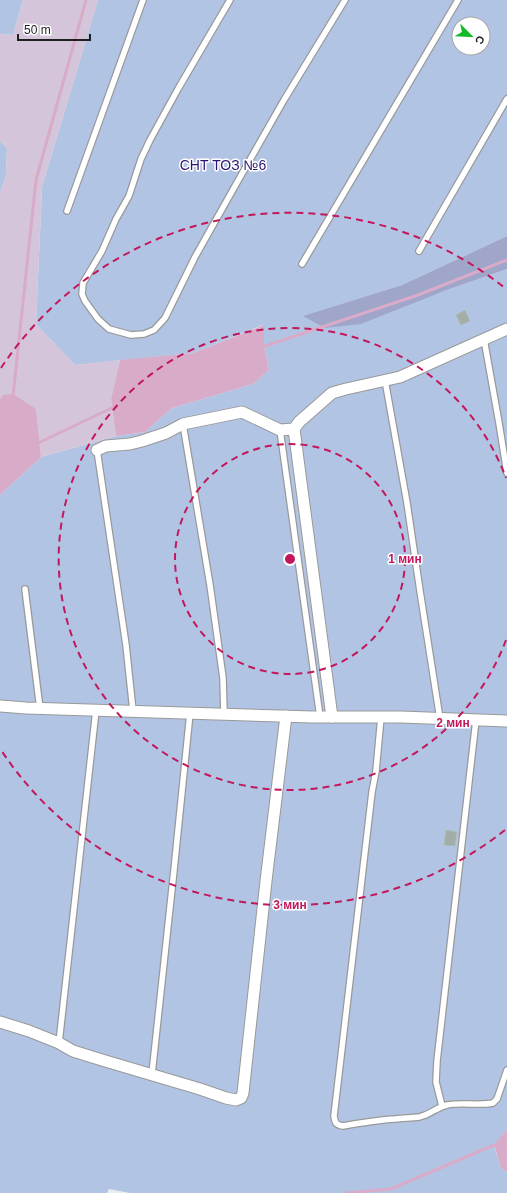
<svg xmlns="http://www.w3.org/2000/svg" width="507" height="1193" font-family="Helvetica,sans-serif">
<style>
.grass{fill:#b2c4e4;fill-rule:evenodd}
.forest{fill:#9fa6ca}
.wetland{fill:#d4c5db}
.water{fill:#d8abc8}
.lines{fill:none;stroke-linecap:round;stroke-linejoin:round}
.stream{stroke:#d8abc8;stroke-width:3}
.building{fill:#a2ada8;stroke:#aabfb6}
.lane-casing{stroke:#999;stroke-width:8}
.street-casing{stroke:#999;stroke-width:13}
.lane{stroke:#fff;stroke-width:5.5}
.street{stroke:#fff;stroke-width:11}
.ring{fill:none;stroke:#c2185b;stroke-width:2;stroke-dasharray:7 5}
.labels{text-anchor:middle;stroke-width:3;stroke-linejoin:round;paint-order:stroke}
.park-label{font-size:14px;fill:#2b1773;stroke:#fff}
.centre{fill:#c2185b;stroke:#fff;stroke-width:2}
.ring-label{font-size:12px;text-anchor:middle;font-weight:bold;fill:#c2185b;stroke:#fff;stroke-width:3;stroke-linejoin:round;paint-order:stroke}
</style>
<rect width="100%" height="100%" fill="#e6efed"/>
<g class="grass">
<path d="M 0,0 L 23,0 L 13,35 L 0,34 Z"/>
<path d="M 98,0 L 507,0 L 507,236 L 402,285 L 304,316 L 444,291 L 507,269 L 507,1129 L 494,1146 L 501,1168 L 507,1172 L 507,1193 L 130,1193 L 109,1189 L 107,1193 L 0,1193 L 0,495 L 41,457 L 116,436 L 145,432 L 172,408 L 253,384 L 269,370 L 264,346 L 263,325 L 193,353 L 75,365 L 36,324 L 42,187 ZM 459,24 L 483,24 L 483,48 L 459,48 Z"/>
<path d="M 0,141 L 7,148 L 6,176 L 0,193 Z"/>
</g>
<path class="forest" d="M 507,236 L 507,269 L 444,291 L 361,324 L 325,328 L 303,316 L 402,285 Z"/>
<path class="wetland" d="M 23,0 L 98,0 L 42,187 L 36,324 L 75,365 L 120,360 L 111,399 L 116,436 L 41,457 L 36,409 L 3,395 L 0,399 L 0,193 L 6,176 L 7,149 L 0,141 L 0,34 L 13,35 Z"/>
<g class="water">
<path d="M 264,325 L 264,346 L 269,370 L 253,384 L 172,408 L 145,432 L 116,436 L 111,399 L 120,360 L 193,353 Z"/>
<path d="M 13,394 L 36,409 L 41,457 L 0,495 L 0,399 L 3,395 Z"/>
<path d="M 507,1129 L 507,1172 L 501,1168 L 494,1145 Z"/>
</g>
<g class="lines">
<g class="stream">
<path d="M 262,347 L 418,295 L 507,260"/>
<path d="M 13,396 L 36,180 L 86,0"/>
<path d="M 36,444 L 116,406"/>
<path d="M 345,1193 L 391,1189 L 494,1145"/>
</g>
</g>
<g class="building">
<path d="M 465,310 L 470,321 L 461,325 L 456,315 Z"/>
<path d="M 446,830 L 457,832 L 455,846 L 444,845 Z"/>
</g>
<g class="lines">
<g class="lane-casing">
<g id="lane">
<path d="M 230,0 L 178,89 L 150,140 L 141,159 L 129,196 L 116,219 L 102,251 L 83,283 L 82,294 L 85,301 L 98,319 L 109,329 L 131,335 L 144,334 L 154,330 L 165,318 L 195,257 L 239,179 L 284,100 L 345,0"/>
<path d="M 67,211 L 143,0"/>
<path d="M 419,251 L 507,99"/>
<path d="M 302,264 L 458,0"/>
<path d="M 484,339 L 499,423 L 507,473"/>
<path d="M 385,380 L 407,503 L 420,591 L 440,719"/>
<path d="M 183,424 L 210,585 L 223,678 L 224,714"/>
<path d="M 280,430 L 320,717"/>
<path d="M 97,450 L 126,645 L 133,711"/>
<path d="M 25,589 L 40,709"/>
<path d="M 381,717 L 376,771 L 372,792 L 334,1116 C 335,1123 336,1125 343,1126 C 360,1123 377,1120 395,1119 C 403,1118 411,1118 419,1117 C 430,1115 437,1107 447,1105 C 462,1102 478,1106 493,1103 L 497,1099 L 507,1070"/>
<path d="M 59,1043 L 96,710"/>
<path d="M 152,1074 L 174,870 L 190,713"/>
<path d="M 442,1106 L 436,1082 L 437,1061 L 476,720"/>
</g>
</g>
<g class="street-casing">
<g id="street">
<path d="M 294,429 L 332,717"/>
<path d="M 97,450 L 106,446 L 130,444 L 142,441 L 166,433 L 183,424 L 242,412 L 280,430 L 294,429 L 299,422 L 332,393 L 346,389 L 400,377 L 507,329"/>
<path d="M 0,706 L 26,708 L 313,717 L 401,717 L 507,721"/>
<path d="M 0,1022 L 29,1031 L 59,1043 L 73,1051 L 102,1060 L 200,1089 L 226,1098 L 236,1100 L 241,1098 L 243,1093 L 266,881 L 286,716"/>
</g>
</g>
<use href="#lane" class="lane"/>
<use href="#street" class="street"/>
</g>
<g class="ring">
<circle cx="290" cy="559" r="115"/>
<path d="M506 640A231 231 0 1 1 506 478"/>
<path d="M505 830A346 346 0 0 1 1 750M1 368A346 346 0 0 1 505 288"/>
</g>
<g class="labels">
<g class="park-label">
<text x="223" y="170">СНТ ТОЗ №6</text>
</g>
</g>
<circle cx="290" cy="559" r="6" class="centre"/>
<g class="ring-label">
<text x="405" y="563">1 мин</text>
<text x="453" y="727">2 мин</text>
<text x="290" y="909">3 мин</text>
</g>
<g transform="translate(471 36) rotate(114)"><circle r="19" fill="#ffffff" stroke="#a5a5a5"/>
<path d="M0-3L7 15L0 10L-7 15Z" fill="#15b92a"/>
<text y="-6" font-size="11" font-weight="bold" text-anchor="middle" fill="#1f1f1f">С</text>
</g>
<path d="M18 34v6h72v-6" fill="none" stroke="#1f1f1f" stroke-width="2"/>
<text x="24" y="34" font-size="12" fill="#1f1f1f" stroke="#ffffff" stroke-width="3" paint-order="stroke">50 m</text>
</svg>
